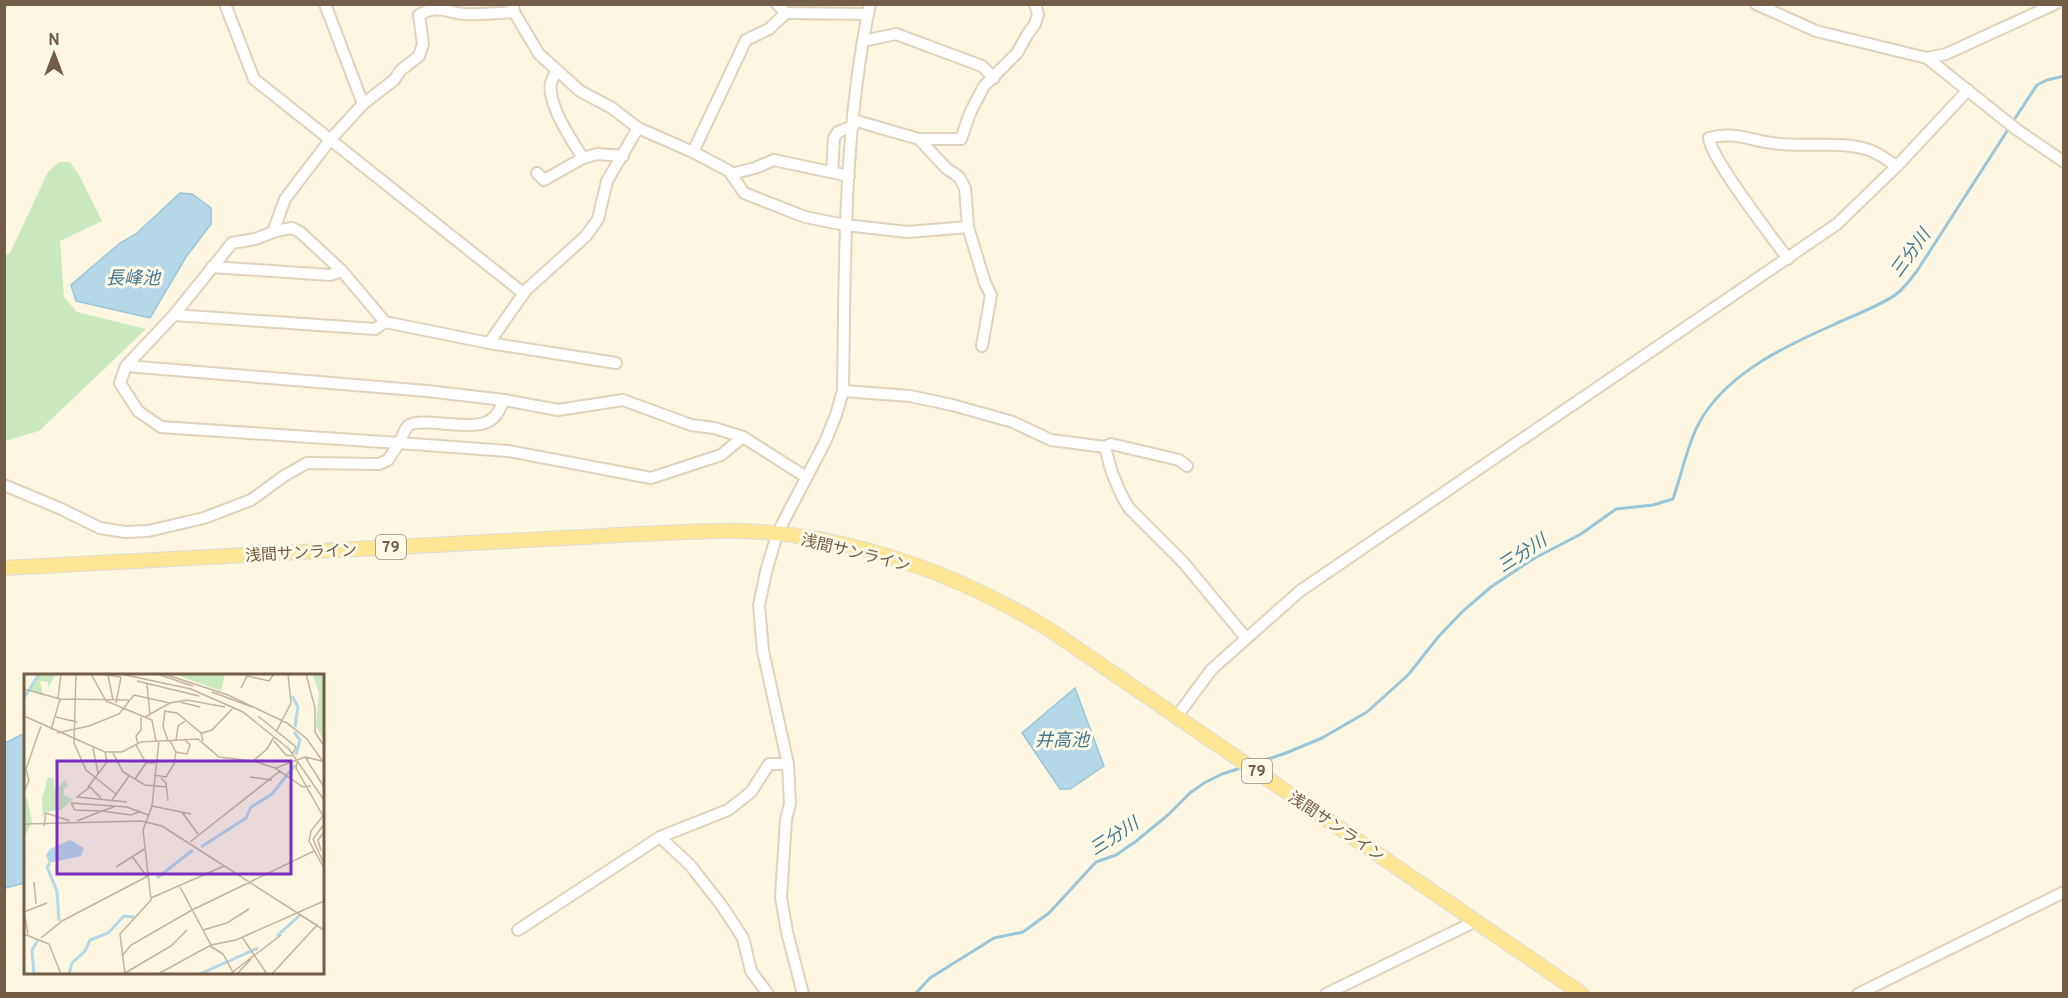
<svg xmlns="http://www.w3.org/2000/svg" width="2068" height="998" font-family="Overpass,'Noto Sans JP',sans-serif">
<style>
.green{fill:#caeabe}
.water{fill:#b4d8e7;stroke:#9ac6d9;stroke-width:1.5}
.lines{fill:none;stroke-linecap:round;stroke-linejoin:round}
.stream{stroke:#9ac6d9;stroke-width:3}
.minor-casing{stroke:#e1d2bc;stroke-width:14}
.major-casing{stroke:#e0dbd7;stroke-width:16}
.minor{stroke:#fff;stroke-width:10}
.major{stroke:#fee695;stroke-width:14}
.labels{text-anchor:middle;stroke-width:6;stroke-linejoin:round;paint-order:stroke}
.shield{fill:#fff9e7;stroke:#9e8c77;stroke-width:1.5}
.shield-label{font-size:15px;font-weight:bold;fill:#745d47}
.street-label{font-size:16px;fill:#745d47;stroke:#fff9e7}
.water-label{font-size:18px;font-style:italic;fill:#427890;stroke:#fff9e7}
.inset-river{fill:none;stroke:#b4d8e7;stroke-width:3}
.inset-road{fill:none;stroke:#c2b49e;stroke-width:1.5}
.view{fill:#7b2cbf;fill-opacity:0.15;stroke:#7b2cbf;stroke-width:3}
.inset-edge{fill:none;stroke:#745d47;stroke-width:3}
</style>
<rect width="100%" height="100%" fill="#fdf6e0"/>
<path class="green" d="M 59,162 L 70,162 L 80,177 L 102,221 L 60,241 L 64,297 L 77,312 L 146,329 L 39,431 L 5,441 L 5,256 L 10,253 L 48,172 Z"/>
<g class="water">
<path d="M 180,193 L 192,194 L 211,208 L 211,224 L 186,257 L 150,318 L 76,301 L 71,285 L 120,243 L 136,234 Z"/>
<path d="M 1075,688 L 1104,766 L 1070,789 L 1060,789 L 1022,733 Z"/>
<path d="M 25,733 L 25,883 L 5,888 L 5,743 Z"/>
</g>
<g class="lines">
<g class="stream">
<path d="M 2012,123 L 2037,85 L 2047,80 L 2064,76"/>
<path d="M 1253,764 L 1286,753 L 1322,738 L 1367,712 L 1408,675 L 1439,636 L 1463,611 L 1491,587 L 1533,559 L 1581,534 L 1616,509 L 1653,505 L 1673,499 C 1681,476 1686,451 1696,429 C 1721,376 1783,347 1833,325 C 1851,316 1884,305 1899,292 C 1906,286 1911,278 1917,271 L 2009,128"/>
<path d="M 915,994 L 930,978 L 994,938 L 1023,932 L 1049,913 L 1096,862 L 1116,855 L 1135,842 L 1168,815 L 1190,793 L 1204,783 L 1222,774 L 1241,768"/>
</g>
<g class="minor-casing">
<g id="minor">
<path d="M 225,4 L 254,79 L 523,293"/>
<path d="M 325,4 L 363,104"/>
<path d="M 513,4 L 514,12 L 539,54 L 580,91 L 612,108 L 638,128 L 693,152 L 729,171 L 744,193 L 805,217 L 845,225 L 908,232 L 968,227"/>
<path d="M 777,4 L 786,13 L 868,14"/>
<path d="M 1756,4 L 1816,31 L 1927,58 L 2016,129 L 2064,162"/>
<path d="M 863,41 L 896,34 L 982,66 L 994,78"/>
<path d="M 1927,58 L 1946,54 L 2055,4"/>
<path d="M 557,70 C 555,74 552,79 551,83 C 547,104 572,141 583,158"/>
<path d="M 853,120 L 919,139 L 961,139 L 970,113 L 984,86 L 1017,53 L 1027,35 L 1035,24 L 1038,14 L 1035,4"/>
<path d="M 919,139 L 946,168 L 959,177 L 965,188 L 968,227 L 985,283 L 991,295 L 982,346"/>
<path d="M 693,152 L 746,40 L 769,29 L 786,13"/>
<path d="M 832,172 L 834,138 L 838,132 L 853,126"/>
<path d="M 537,173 L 544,180 L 583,158 L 597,154 L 623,156"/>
<path d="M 731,174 L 755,168 L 774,160 L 849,176"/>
<path d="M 273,232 L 285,199 L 330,140 L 363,104 L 394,80 L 401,70 L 419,56 L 423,44 L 419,15 C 438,3 447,13 465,14 C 481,15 498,13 514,12"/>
<path d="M 1788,259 C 1772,237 1711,159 1709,138 C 1734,131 1748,140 1772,143 C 1804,148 1838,140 1869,150 C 1879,153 1888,161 1897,166"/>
<path d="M 212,267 L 330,275 L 342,271"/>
<path d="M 174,315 L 126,366 L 120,383 L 138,411 L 161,427 L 399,443 C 402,438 404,430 408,426 C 418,416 469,431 487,422 C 497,418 500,408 504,400"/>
<path d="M 385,322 L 375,329 L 174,315 L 232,243 L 255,239 L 276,231 L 292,228 L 300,232 L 342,271 L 385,322 L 489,343 L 616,363"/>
<path d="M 489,343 L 526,290 L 586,236 L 598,219 L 607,181 L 638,128"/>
<path d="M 126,366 L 427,391 L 504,400 L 558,410 L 623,400 L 691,425 L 714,428 L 743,437 L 806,477"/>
<path d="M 843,391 L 910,396 L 952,405 L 1013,422 L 1051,440 L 1105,447 L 1111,444 L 1179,460 L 1187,466"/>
<path d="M 1105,447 L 1112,473 L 1122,496 L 1129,508 L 1183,562 L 1246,638"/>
<path d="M 4,485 L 59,508 L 100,528 L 125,532 L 148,531 L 204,518 L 251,500 L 284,476 L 307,463 L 379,464 L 388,460 L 399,443 L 508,451 L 651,478 L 721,455 L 743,437"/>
<path d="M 1177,716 L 1212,669 L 1300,591 L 1837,224 L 1897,166 L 1968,90"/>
<path d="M 660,837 L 690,865 L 722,906 L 743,938 L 751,971 L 768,994"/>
<path d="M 518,930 L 660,837 L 728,810 L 751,792 L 769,764 L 788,764"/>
<path d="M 803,994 L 787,932 L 781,897 L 786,819 L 790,804 L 788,764 L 763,651 L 759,605 L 766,572 L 777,534 L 825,442 L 836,415 L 843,391 C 845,262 843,131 870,4"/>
<path d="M 1326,994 L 1476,921"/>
<path d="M 1858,994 L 2064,892"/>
</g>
</g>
<g class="major-casing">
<path id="major" d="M 4,568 L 638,534 C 673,533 708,530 743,531 C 851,535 959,574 1050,630 L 1582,994"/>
</g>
<use href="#minor" class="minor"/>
<use href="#major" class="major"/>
</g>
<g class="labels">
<g class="shield">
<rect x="376" y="535" width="30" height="24" rx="4.5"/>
<rect x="1242" y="759" width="30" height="24" rx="4.5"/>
</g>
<g class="shield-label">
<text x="391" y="552">79</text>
<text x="1257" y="776">79</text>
</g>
<g class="street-label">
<text transform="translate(301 552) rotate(-3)" y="6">浅間サンライン</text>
<text transform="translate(856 552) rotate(14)" y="6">浅間サンライン</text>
<text transform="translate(1337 826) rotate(34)" y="6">浅間サンライン</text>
</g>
<g class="water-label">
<text transform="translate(1910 253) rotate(-54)" y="6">三分川</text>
<text x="133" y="284">長峰池</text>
<text transform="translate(1522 553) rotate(-33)" y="6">三分川</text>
<text x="1062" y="746">井高池</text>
<text transform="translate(1114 836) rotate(-33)" y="6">三分川</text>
</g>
</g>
<g transform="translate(24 674)">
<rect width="300" height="300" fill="#fdf6e0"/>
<path d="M 14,0 L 32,0 L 24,14 L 24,8 L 16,7 L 19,22 L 5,15 ZM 150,0 L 201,0 L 197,17 ZM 300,0 L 300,67 L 292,52 L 295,19 L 289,2 ZM 24,103 L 29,104 L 31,117 L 41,106 L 44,112 L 40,115 L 40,121 L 49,125 L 37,136 L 22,138 L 19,144 L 18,125 ZM 3,123 L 8,148 L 0,164 L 0,126 Z" fill="#caeabe"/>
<path d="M 46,166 L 60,174 L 57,182 L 25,189 L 22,181 L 26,175 Z" fill="#b4d8e7"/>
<path class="inset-river" d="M 268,22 L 274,33 L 271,53M 0,24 L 15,0M 270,58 L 276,66 L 272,81M 177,173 L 222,144 L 227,133 L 248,120 L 271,91M 26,189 L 23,193 L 33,217 L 35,247M 133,204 L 169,176M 253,262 L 276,241M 10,300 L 8,276 L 14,266M 45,300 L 48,289 L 61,277 L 66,266 L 84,259 L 100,242 L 110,243M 176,300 L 234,274"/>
<path class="inset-road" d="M 52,0 L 50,69 L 62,96 L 92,120M 67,0 L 82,27 L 128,46 L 132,67M 77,0 L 97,3M 97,0 L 167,15 L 219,38 L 265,75 L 300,126M 133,0 L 169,12M 140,0 L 204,21 L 263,49 L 283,65 L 300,89M 282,0 L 291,34 L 291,58 L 300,72M 84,1 L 89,26M 113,7 L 175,22M 123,10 L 126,41M 217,14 L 223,2 L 245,7 L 250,0M 0,15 L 36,25 L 105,26M 188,18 L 228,33M 34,24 L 37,0M 156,28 L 176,33M 92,29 L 97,3M 141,36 L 139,52 L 144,67M 140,37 L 153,39 L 177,59 L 179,67M 0,42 L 81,78 L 98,78 L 117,68 L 174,65 L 195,83 L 229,87 L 251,94 L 279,113 L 287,112M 234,42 L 272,73 L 268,81M 32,43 L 53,48M 121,43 L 146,29 L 163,26 L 201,33M 27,56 L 36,25M 252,58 L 267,29 L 264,0M 33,59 L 65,52 L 95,40 L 110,21 L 146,29M 178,59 L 188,56 L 209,34M 152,66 L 154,52 L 161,47M 250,67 L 262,81 L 268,82M 114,70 L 112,62 L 117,56 L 117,43M 112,71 L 122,89 L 131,89M 69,74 L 74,99M 152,78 L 163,80 L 166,71 L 160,65M 89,79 L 99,98 L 121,111 L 143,113M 281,83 L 300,113M 229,87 L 243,75 L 250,63M 273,88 L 272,94 L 299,142 L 287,157 L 285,167 L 300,194M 252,94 L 281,83 L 298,87M 130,101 L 142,103 L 150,90 L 152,78 L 146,67M 226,103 L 248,106M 137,104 L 142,109 L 144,127M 111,105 L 122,89M 64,113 L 83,88 L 81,78M 0,117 L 5,107 L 2,95 L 17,52M 77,124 L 66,113 L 53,123 L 103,128M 88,126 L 105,102M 47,129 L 103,133 L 124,141M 47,129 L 51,136 L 78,137 L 90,133M 128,132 L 167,140M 158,138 L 174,160M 53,147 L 78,137 L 107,141 L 117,137M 0,150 L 117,147 L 138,152 L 300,256M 300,150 L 289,165 L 300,190M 20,152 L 22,139 L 46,147M 166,168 L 256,97M 297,177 L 294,166 L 300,158M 108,182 L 123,203M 92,193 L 122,174M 10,208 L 12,230M 156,213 L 187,271M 127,224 L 200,192M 0,238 L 23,229M 0,238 L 4,260M 179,256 L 203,249 L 225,235M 0,260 L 25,270 L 37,300M 218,263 L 243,300M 17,264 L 38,247 L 124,202M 186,272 L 199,280 L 210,300M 98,282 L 107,271 L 168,236 L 290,177M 101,299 L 147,272 L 163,256M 101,300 L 96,260 L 127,226 L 119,156 L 128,132 L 135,67M 134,300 L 187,271 L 212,266 L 300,227M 206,300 L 257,261M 213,300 L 227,285M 248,300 L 294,250"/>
<path class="view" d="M 33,87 L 267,87 L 267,200 L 33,200 Z"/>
<rect width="300" height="300" class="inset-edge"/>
</g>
<rect width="2068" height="998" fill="none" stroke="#745d47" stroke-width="12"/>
<g transform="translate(54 54)" stroke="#fff9e7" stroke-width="4.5" paint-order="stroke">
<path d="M0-4.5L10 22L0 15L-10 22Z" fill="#745d47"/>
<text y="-9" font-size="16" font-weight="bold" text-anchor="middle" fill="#745d47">N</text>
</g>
</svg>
